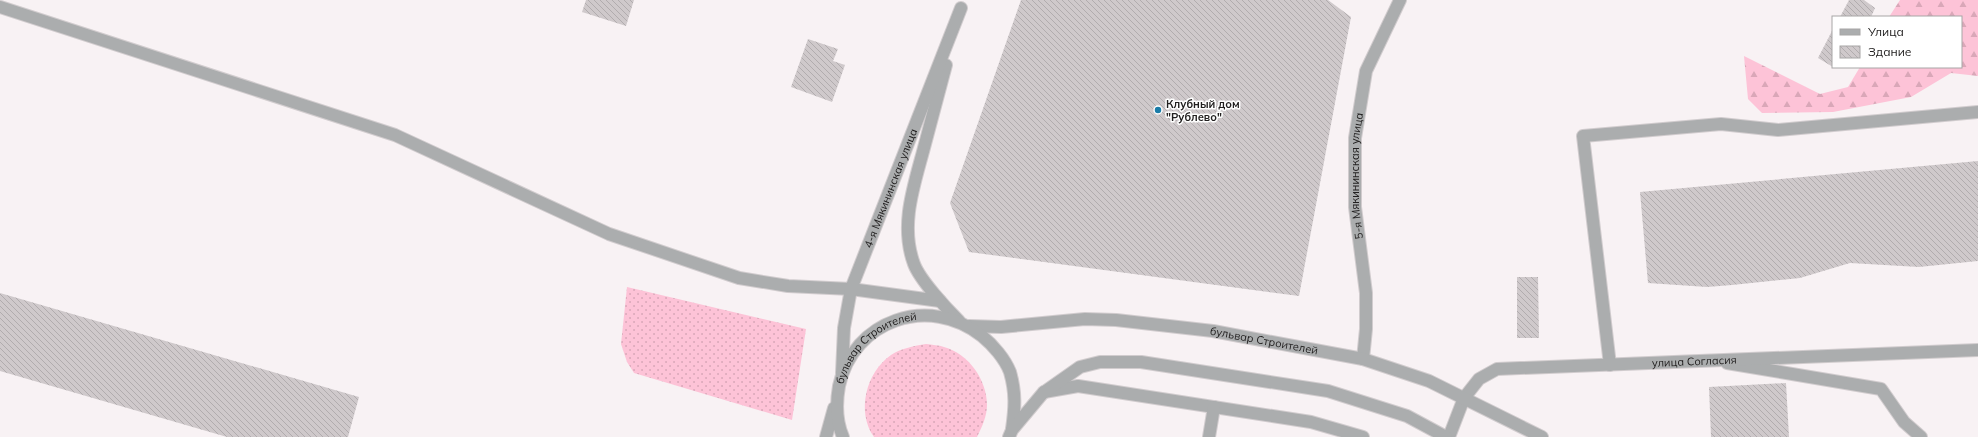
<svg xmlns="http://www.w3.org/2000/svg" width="1978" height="437" font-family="Mulish,sans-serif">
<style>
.grass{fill:url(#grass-dots)}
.forest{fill:url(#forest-firs)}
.building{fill:url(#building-back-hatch)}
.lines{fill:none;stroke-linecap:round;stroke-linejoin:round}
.service-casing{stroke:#d1ccce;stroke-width:14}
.minor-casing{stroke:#d1ccce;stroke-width:14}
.tertiary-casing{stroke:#d1ccce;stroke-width:14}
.service{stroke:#abadae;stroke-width:12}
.minor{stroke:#abadae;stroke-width:12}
.tertiary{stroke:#abadae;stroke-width:12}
.poi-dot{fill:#1b7ca8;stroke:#fff;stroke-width:1.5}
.labels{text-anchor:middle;stroke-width:3;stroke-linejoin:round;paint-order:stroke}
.poi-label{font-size:11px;font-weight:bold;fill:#222020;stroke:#fff;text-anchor:start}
.street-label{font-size:11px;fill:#222020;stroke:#fff}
</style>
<defs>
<pattern id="grass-dots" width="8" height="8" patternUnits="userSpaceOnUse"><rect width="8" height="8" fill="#fdc3d7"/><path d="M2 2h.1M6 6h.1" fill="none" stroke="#d9a7b8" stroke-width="1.8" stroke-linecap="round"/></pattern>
<pattern id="forest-firs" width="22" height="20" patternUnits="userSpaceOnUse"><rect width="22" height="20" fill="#fdc3d7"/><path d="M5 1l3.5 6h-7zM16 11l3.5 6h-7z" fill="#d9a7b8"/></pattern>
<pattern id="building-back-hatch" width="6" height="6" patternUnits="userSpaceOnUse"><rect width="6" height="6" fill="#cfc9cb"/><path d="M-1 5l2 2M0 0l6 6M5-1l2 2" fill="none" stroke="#b1acae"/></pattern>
</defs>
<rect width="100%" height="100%" fill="#f8f2f4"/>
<g class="grass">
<path d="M 627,287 L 806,329 L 792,420 L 634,373 L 627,362 L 621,344 Z"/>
<path d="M 926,344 C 932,345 939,345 944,347 C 969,354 987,380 987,405 C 987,416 982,427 977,437 L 874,437 C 856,412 866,372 891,355 C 902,348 914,346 926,344 Z"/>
</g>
<path class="forest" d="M 1900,0 L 1978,0 L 1978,76 L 1951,73 L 1911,97 L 1833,112 L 1762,113 L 1748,99 L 1744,56 L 1820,94 L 1848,87 L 1860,67 L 1961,67 L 1961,17 L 1889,17 Z"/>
<g class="building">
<path d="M 586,0 L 634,0 L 626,26 L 582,12 Z"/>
<path d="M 1021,0 L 1328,0 L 1351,17 L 1299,296 L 969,252 L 950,203 Z"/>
<path d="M 1849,0 L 1864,0 L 1875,8 L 1871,17 L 1840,17 Z"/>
<path d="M 1833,29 L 1833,67 L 1818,58 Z"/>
<path d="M 808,39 L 838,49 L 833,61 L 845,65 L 832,102 L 791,87 Z"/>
<path d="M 1978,161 L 1978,261 L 1919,267 L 1850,263 L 1800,278 L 1732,285 L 1707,287 L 1648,283 L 1640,192 Z"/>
<path d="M 1517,277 L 1538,277 L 1539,338 L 1517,338 Z"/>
<path d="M 0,293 L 359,397 L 348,437 L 227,437 L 0,371 Z"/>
<path d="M 1786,383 L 1789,437 L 1711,437 L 1709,387 Z"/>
</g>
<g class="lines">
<g class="service-casing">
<g id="service">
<path d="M 0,7 L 395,135 L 609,234 L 739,278 L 788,286 L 851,289 L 940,301"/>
<path d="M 1727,363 L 1881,389 L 1904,422 L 1921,437"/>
<path d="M 1610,365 L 1583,136 L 1721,124 L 1778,130 L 1978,112"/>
<path d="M 1044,392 L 1078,386 L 1311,422 L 1363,437"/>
<path d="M 1209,437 L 1214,407"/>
</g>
</g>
<g class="minor-casing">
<g id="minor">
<path id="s1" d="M 1363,359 L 1366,329 L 1366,293 L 1355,207 L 1355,138 L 1366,71 L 1400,0"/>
<path id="s2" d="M 1449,437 L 1464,398 L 1479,379 L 1497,369 L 1978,350"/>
</g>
</g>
<g class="tertiary-casing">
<g id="tertiary">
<path d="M 946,65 C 939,91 932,118 925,144 C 915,183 899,224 914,264 C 920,280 946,308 959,321"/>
<path id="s3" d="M 969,326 L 1001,327 L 1085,319 L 1116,320 L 1213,331 L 1363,359 L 1429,381 L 1542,437"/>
<path id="s4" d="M 842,373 L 844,328 L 851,289 L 961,8"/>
<path d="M 826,437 L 834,408"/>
<path id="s5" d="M 843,437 C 836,421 836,403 839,386 C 853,320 929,294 982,336 C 993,345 1005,359 1010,372 C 1016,393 1015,408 1012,429"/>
<path d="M 1009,437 L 1012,430 L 1043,393 L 1080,367 L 1100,362 L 1141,362 L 1328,391 L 1407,416 L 1446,437"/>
</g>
</g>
<use href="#service" class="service"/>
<use href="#minor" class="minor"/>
<use href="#tertiary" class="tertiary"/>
</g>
<circle class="poi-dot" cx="1158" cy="110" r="4"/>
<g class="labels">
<g class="poi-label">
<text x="1166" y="108">Клубный дом<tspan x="1166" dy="13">"Рублево"</tspan></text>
</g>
<g class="street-label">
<text dy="4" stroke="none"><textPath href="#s1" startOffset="184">5-я Мякининская улица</textPath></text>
<text dy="4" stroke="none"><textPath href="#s4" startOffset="193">4-я Мякининская улица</textPath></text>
<text dy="4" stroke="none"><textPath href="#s3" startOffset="297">бульвар Строителей</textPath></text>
<text dy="4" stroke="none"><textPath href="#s5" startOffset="109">бульвар Строителей</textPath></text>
<text dy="4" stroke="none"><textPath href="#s2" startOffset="284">улица Согласия</textPath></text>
</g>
</g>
<rect x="1832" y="16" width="130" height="52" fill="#ffffff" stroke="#a7a6a6"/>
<rect x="1840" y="29" width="20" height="6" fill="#abadae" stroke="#a7a6a6"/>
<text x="1868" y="36" font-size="12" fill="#222020">Улица</text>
<rect x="1840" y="46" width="20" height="12" fill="url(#building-back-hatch)" stroke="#a7a6a6"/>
<text x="1868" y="56" font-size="12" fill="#222020">Здание</text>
</svg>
